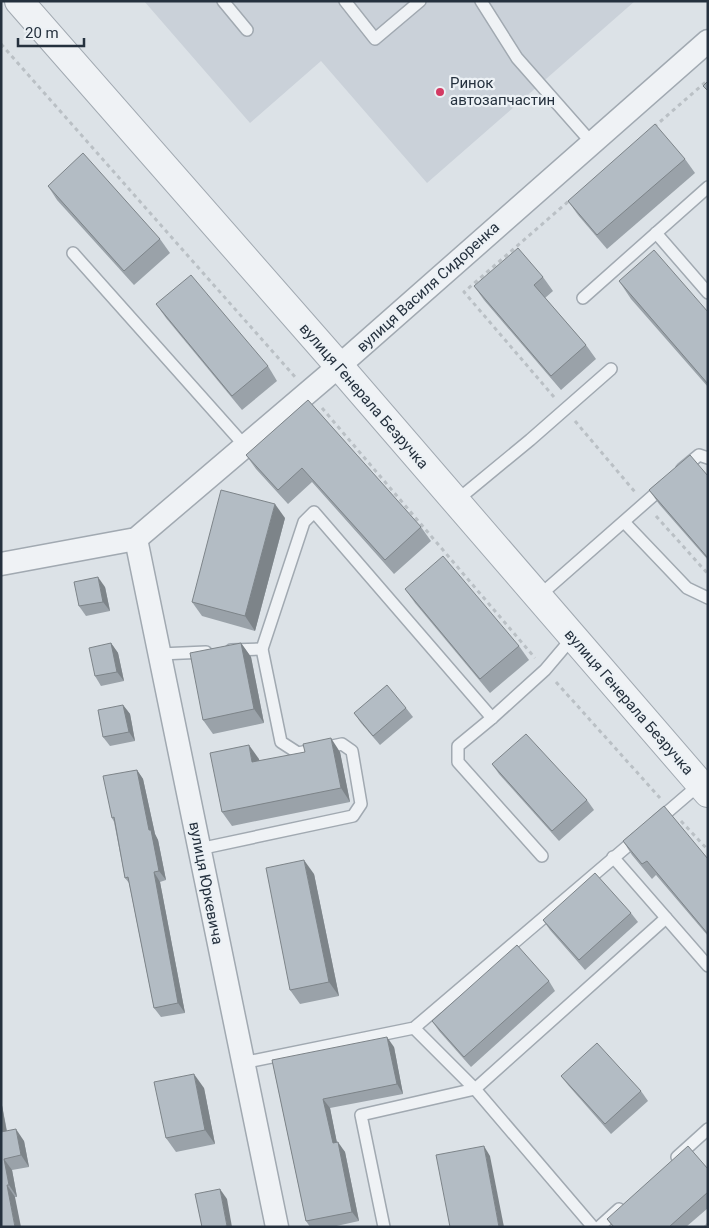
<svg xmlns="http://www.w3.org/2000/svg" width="709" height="1228" font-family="Roboto,sans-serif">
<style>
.built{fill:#cad1d9}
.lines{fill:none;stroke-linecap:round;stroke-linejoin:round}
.service-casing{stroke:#a1a9b1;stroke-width:14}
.minor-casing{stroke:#a1a9b1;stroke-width:25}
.tertiary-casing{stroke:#a1a9b1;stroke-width:30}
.path{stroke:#bac0c5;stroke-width:3;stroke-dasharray:4 4;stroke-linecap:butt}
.service{stroke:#eff2f5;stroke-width:11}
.minor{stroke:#eff2f5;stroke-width:22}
.tertiary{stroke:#eff2f5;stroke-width:28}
.wall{fill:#9aa2a9}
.shaded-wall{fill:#7d8489}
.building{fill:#b3bcc4;stroke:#7d8489}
.poi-dot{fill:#d33a63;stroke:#ecf1f5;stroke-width:2}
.labels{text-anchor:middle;stroke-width:4.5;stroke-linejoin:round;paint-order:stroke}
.poi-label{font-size:15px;fill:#25313e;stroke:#ecf1f5;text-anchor:start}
.street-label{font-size:15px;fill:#25313e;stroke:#ecf1f5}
</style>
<rect width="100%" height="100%" fill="#dce2e7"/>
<path class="built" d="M 144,1 L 635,1 L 427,183 L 321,61 L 250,123 Z"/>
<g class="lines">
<g class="service-casing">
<g id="service">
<path d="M 223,1 L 247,30"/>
<path d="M 345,1 L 375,39 L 420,1"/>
<path d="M 481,1 L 517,58 L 591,142"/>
<path d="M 656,233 L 708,293"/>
<path d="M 73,253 L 245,446"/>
<path d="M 583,298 L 708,187"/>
<path d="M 682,469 L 699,455 L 708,458"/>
<path d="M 456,501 L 530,440 L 611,369"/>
<path d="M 624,522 L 687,588 L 708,598"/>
<path d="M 539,596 L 663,487"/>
<path d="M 231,650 L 262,649"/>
<path d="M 160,654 L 206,652"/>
<path d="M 492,718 L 458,746 L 458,762 L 542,856"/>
<path d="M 657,821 L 700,784"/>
<path d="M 199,849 L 353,816 L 361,804 L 352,751 L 342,744 L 298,753 L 281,742 L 262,649 L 304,522 L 314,512 L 492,718 L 545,670 L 573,637"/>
<path d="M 613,857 L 708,966"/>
<path d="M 414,1028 L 475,1089 L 593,1227"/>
<path d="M 242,1063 L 414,1028 L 637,838"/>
<path d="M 677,1157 L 708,1129"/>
<path d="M 384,1227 L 361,1115 L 475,1089 L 666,918"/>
<path d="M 599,1227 L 619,1209"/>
</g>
</g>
<g class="minor-casing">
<g id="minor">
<path d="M 136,539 L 277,1227"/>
<path d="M 1,564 L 136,539 L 339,366 L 708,41"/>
</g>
</g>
<g class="tertiary-casing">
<path id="tertiary" d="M 19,1 L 339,366 L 708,793"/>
</g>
<g class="path">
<path d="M 1,44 L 295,377"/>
<path d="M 654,127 L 708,80"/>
<path d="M 554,397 L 464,292 L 570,200"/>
<path d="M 322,408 L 535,658"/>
<path d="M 575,421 L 635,492"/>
<path d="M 656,516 L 708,574"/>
<path d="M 556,682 L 660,798"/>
<path d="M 681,821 L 708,850"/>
<path d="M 705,1227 L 708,1224"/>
</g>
<use href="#service" class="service"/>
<use href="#minor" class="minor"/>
<use href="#tertiary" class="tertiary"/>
</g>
<g class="wall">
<path d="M 685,159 L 695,173 L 607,249 L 578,215 L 568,201 Z"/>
<path d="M 48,186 L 160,239 L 170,253 L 134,285 L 57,200 Z"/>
<path d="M 543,277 L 553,291 L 545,298 L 586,345 L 596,359 L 561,390 L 484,300 L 474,286 Z"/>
<path d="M 619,281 L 708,312 L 708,387 L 631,299 Z"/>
<path d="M 156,304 L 268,366 L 277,381 L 242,410 L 166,318 Z"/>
<path d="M 308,400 L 421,527 L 431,541 L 394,574 L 312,482 L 288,504 L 256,469 L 246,455 Z"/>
<path d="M 708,476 L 708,560 L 659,504 L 649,490 Z"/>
<path d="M 285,518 L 255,631 L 202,616 L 192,602 Z"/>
<path d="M 105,587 L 110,611 L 86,616 L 79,606 Z"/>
<path d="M 405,589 L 519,646 L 529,660 L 490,693 L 415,603 Z"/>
<path d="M 111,643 L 118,653 L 124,681 L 101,686 L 95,676 Z"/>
<path d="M 241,643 L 251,657 L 264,723 L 213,734 L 203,720 Z"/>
<path d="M 123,705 L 130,714 L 135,741 L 110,746 L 103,737 Z"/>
<path d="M 406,708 L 413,717 L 380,745 L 361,723 L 354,713 Z"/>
<path d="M 340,752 L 350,802 L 232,826 L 222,812 L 259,759 L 259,761 Z"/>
<path d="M 492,764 L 587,800 L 594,810 L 559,841 L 499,774 Z"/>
<path d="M 137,770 L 143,779 L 155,834 L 158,840 L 166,880 L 160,882 L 185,1013 L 161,1017 L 154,1008 L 129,883 L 125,878 L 114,822 L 112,818 Z"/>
<path d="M 623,841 L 708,859 L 708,936 L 656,875 L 652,879 L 632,855 Z"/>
<path d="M 314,874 L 339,996 L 300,1004 L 290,990 Z"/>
<path d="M 631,913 L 638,922 L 585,970 L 550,930 L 543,920 Z"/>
<path d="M 549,981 L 555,991 L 471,1067 L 439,1031 L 432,1021 Z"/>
<path d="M 394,1047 L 403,1094 L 330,1108 L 337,1143 L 345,1152 L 359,1221 L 332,1227 L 310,1227 L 306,1221 L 272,1060 Z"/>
<path d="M 561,1076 L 641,1091 L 648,1101 L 611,1134 L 568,1085 Z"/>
<path d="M 204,1088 L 215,1144 L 176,1152 L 166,1138 Z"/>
<path d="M 1,1100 L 7,1131 L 24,1141 L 29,1167 L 12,1170 L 17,1197 L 15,1197 L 1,1227 Z"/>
<path d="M 708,1169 L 708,1208 L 686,1227 L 613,1227 L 607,1219 Z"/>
</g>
<g class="shaded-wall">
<path d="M 275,504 L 285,518 L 255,631 L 245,616 Z"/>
<path d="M 98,577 L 105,587 L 110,611 L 103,602 Z"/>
<path d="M 111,643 L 118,653 L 124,681 L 117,672 Z"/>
<path d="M 241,643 L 251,657 L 264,723 L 254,709 Z"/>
<path d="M 123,705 L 130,714 L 135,741 L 129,732 Z"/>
<path d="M 331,738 L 340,752 L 350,802 L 341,788 Z"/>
<path d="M 249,745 L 259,759 L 262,776 L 252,762 Z"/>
<path d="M 137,770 L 143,779 L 155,834 L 158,840 L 166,880 L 159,871 L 149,830 Z"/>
<path d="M 304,860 L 314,874 L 339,996 L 329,982 Z"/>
<path d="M 154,872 L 160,882 L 185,1013 L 178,1003 Z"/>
<path d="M 387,1037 L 394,1047 L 403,1094 L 397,1084 Z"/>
<path d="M 194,1074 L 204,1088 L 215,1144 L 205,1130 Z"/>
<path d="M 323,1099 L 330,1108 L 339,1153 L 333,1143 Z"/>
<path d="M 1,1100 L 9,1144 L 1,1133 Z"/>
<path d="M 16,1129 L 24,1141 L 29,1167 L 21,1155 Z"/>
<path d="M 338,1142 L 345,1152 L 359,1221 L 352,1212 Z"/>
<path d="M 484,1146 L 490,1156 L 504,1227 L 499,1227 Z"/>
<path d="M 4,1159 L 12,1170 L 17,1197 L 9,1185 Z"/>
<path d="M 7,1185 L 15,1197 L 21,1227 L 15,1227 Z"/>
<path d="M 220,1189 L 227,1199 L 232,1227 L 228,1227 L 227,1226 Z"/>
</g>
<g class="building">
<path d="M 708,81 L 708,91 L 703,86 Z"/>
<path d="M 655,124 L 685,159 L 597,235 L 568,201 Z"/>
<path d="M 83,153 L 160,239 L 124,271 L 48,186 Z"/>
<path d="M 518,248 L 543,277 L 534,285 L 586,345 L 551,376 L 474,286 Z"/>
<path d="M 654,250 L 708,312 L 708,384 L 619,281 Z"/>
<path d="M 191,275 L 268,366 L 232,396 L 156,304 Z"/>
<path d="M 308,400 L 421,527 L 385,560 L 302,468 L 278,490 L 246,455 Z"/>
<path d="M 690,455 L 708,476 L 708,558 L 649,490 Z"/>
<path d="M 221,490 L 275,504 L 245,616 L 192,602 Z"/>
<path d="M 443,556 L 519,646 L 480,679 L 405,589 Z"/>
<path d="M 98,577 L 103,602 L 79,606 L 74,582 Z"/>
<path d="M 111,643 L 117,672 L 95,676 L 89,648 Z"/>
<path d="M 241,643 L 254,709 L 203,720 L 190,653 Z"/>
<path d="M 387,685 L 406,708 L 373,736 L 354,713 Z"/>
<path d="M 123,705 L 129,732 L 103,737 L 98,710 Z"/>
<path d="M 526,734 L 587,800 L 552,831 L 492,764 Z"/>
<path d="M 331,738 L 341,788 L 222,812 L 210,753 L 249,745 L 252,762 L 305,752 L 303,744 Z"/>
<path d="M 137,770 L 149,830 L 151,830 L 159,871 L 154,872 L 178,1003 L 154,1008 L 128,877 L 125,878 L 114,817 L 112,818 L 103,776 Z"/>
<path d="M 664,806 L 708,859 L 708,934 L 647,861 L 642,864 L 623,841 Z"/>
<path d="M 304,860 L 329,982 L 290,990 L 266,868 Z"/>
<path d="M 595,873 L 631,913 L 579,960 L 543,920 Z"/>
<path d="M 517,945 L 549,981 L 464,1057 L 432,1021 Z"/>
<path d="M 387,1037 L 397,1084 L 323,1099 L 333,1143 L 338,1142 L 352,1212 L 306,1221 L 272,1060 Z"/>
<path d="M 597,1043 L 641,1091 L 605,1124 L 561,1076 Z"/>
<path d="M 194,1074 L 205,1130 L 166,1138 L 154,1082 Z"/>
<path d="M 16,1129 L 21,1155 L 4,1159 L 9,1185 L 7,1185 L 15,1227 L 1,1227 L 1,1132 Z"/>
<path d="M 484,1146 L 499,1227 L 450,1227 L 436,1155 Z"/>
<path d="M 688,1146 L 708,1169 L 708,1192 L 669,1227 L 614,1227 L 607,1219 Z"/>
<path d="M 220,1189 L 227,1226 L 222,1227 L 202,1227 L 195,1194 Z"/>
</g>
<circle class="poi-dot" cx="440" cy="92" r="5"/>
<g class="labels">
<g class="poi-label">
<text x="450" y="88">Ринок<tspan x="450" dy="17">автозапчастин</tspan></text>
</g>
<g class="street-label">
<text transform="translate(428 287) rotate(-42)" y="5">вулиця Василя Сидоренка</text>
<text transform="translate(364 396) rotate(49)" y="5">вулиця Генерала Безручка</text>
<text transform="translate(629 702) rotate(49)" y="5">вулиця Генерала Безручка</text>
<text transform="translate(206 883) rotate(79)" y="5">вулиця Юркевича</text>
</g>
</g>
<rect width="709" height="1228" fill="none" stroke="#25313e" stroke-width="5"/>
<path d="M18 38v8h66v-8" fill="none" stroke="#25313e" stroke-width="2.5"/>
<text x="25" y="38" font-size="15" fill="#25313e" stroke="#ecf1f5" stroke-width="4" paint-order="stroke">20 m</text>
</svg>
